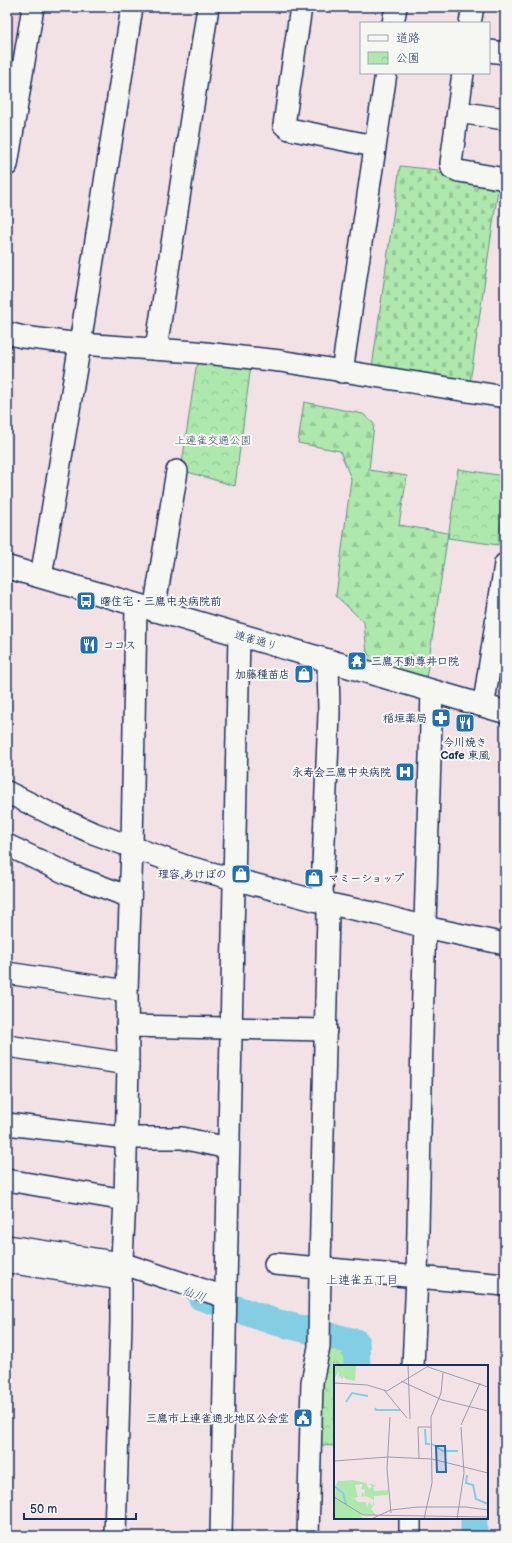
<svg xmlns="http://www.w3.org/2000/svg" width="512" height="1543" font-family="'Balsamiq Sans','Klee One',sans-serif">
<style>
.built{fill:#f0d4de}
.forest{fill:url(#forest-firs);stroke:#648c86}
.cemetery{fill:url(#cemetery-stones);stroke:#648c86}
.park{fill:url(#park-crowns);stroke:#648c86}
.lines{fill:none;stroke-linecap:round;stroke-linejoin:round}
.river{stroke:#83cee3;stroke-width:27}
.minor-casing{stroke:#1b2f5e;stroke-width:24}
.major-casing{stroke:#1b2f5e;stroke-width:25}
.minor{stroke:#f6f6f2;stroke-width:21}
.major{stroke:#f6f6f2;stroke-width:22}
.labels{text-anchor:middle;stroke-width:4;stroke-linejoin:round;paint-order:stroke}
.park-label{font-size:11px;fill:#38546e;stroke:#f6f6f2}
.poi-label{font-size:11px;font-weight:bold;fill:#1b2f5e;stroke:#f6f6f2;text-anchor:end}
.street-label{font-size:11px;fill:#1b2f5e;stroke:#f6f6f2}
.neighbourhood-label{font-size:12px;fill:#1b2f5e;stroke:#f6f6f2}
.water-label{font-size:12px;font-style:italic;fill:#35577f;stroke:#f6f6f2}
.inset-river{fill:none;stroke:#83cee3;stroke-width:2}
.inset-road{fill:none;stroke:#9c9ab0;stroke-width:1}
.view{fill:#1f6fb2;fill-opacity:0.15;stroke:#1f6fb2;stroke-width:2}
.inset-edge{fill:none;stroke:#1b2f5e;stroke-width:2}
</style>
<defs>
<pattern id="forest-firs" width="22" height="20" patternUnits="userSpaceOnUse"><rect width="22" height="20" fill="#aee8ad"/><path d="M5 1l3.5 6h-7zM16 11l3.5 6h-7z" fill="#95c797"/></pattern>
<pattern id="cemetery-stones" width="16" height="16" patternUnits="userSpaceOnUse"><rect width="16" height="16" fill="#aee8ad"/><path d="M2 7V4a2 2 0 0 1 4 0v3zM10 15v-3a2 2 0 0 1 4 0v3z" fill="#95c797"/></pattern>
<pattern id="park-crowns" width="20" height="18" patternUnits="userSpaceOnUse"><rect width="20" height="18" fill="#aee8ad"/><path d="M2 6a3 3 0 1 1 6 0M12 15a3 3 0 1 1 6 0" fill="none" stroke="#95c797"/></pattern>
</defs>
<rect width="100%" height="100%" fill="#f2e2e6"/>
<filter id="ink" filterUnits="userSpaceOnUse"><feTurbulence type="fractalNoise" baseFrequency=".025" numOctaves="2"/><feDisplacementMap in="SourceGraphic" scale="8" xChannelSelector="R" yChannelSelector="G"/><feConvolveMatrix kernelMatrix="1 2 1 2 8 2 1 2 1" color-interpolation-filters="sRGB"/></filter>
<g filter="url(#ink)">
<path class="built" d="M 7,11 L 25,14 L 7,119 Z"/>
<path class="forest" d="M 304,402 L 363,414 L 374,424 L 369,470 L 407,476 L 399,525 L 448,533 L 426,679 L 368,664 L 364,622 L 336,596 L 351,479 L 340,451 L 298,443 Z"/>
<path class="cemetery" d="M 400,166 L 438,170 L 438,173 L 499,182 L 469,389 L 371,375 Z"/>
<g class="park">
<path d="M 201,360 L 251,365 L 235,486 L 181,470 L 196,368 Z"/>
<path d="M 458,469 L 505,476 L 505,490 L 498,545 L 448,538 Z"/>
<path d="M 324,1344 L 354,1353 L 354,1366 L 335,1366 L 335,1446 L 318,1445 Z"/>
</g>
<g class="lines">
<g class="river">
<path d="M 201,1297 L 275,1322 L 356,1342 L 357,1366"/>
<path d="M 474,1518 L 474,1536"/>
</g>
<g class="minor-casing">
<g id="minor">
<path d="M 301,7 L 284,125 L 289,129 L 374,146"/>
<path d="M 393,23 L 396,7"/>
<path d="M 470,23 L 473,7"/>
<path d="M 489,51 L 505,53"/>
<path d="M 463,73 L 451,163 L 452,168 L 459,171 L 505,179"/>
<path d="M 458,112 L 505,119"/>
<path d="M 7,165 L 33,7"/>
<path d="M 7,333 L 23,337 L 80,344 L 196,352 L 280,361 L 505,397"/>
<path d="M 156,349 L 208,7"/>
<path d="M 342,372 L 386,73"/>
<path d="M 41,577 L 80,344 L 132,7"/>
<path d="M 154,611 L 177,471"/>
<path d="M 482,705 L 485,696 L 505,564"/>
<path d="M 7,792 L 57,817 L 93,833 L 185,866 L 325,903 L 377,914 L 425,927 L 505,944"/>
<path d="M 7,845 L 70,875 L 130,897"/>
<path d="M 7,973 L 127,991"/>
<path d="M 127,1026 L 326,1030"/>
<path d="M 7,1046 L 128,1064"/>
<path d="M 7,1124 L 125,1138 L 182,1138 L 228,1148"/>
<path d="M 7,1180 L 125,1200"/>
<path d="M 7,1246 L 121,1263 L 225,1297"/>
<path d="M 7,1262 L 121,1279"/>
<path d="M 275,1264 L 505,1285"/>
<path d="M 413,1366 L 417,1277 L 423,990 L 432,691"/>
<path d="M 115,1536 L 121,1321 L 121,1279 L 125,1200 L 128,1064 L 127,991 L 132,848 L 136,605"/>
<path d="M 221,1536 L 239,635"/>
<path d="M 308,1536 L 312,1382 L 319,1347 L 320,1267 L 328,912 L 322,892 L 329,713 L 328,661"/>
<path d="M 410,1536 L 410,1518"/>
</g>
</g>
<g class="major-casing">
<path id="major" d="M 7,567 L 505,712"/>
</g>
<use href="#minor" class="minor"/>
<use href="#major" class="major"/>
</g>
</g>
<defs>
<g id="bus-square" transform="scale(1)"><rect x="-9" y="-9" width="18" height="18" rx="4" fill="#1f6fb2" stroke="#f6f6f2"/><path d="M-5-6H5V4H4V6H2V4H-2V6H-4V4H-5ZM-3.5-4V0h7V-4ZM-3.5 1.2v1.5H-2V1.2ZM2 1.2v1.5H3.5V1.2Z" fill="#fff"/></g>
<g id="restaurant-square" transform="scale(1)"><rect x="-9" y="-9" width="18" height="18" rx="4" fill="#1f6fb2" stroke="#f6f6f2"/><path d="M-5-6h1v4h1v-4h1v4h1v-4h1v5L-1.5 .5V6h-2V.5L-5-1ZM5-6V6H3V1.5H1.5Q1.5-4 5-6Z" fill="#fff"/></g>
<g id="temple-square" transform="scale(1)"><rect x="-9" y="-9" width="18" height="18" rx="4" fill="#1f6fb2" stroke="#f6f6f2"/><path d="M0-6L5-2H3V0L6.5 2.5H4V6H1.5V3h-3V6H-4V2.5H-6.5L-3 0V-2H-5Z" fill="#fff"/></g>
<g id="shop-square" transform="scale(1)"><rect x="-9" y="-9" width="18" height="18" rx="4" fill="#1f6fb2" stroke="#f6f6f2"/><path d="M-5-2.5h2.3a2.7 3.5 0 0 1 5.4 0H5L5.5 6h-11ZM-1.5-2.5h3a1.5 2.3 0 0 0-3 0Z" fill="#fff"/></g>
<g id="pharmacy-square" transform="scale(1)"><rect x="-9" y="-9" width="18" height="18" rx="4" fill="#1f6fb2" stroke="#f6f6f2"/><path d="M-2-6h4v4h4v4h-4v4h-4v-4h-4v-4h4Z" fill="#fff"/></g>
<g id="hospital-square" transform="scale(1)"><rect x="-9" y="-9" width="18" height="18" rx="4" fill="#1f6fb2" stroke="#f6f6f2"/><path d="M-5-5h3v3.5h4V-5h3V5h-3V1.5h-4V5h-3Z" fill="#fff"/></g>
<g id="civic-square" transform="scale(1)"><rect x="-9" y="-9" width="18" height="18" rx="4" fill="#1f6fb2" stroke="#f6f6f2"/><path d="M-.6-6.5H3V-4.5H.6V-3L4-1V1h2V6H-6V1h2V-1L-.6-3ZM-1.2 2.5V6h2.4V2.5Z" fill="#fff"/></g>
</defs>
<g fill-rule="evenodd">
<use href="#bus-square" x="86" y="601"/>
<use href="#restaurant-square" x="89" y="645"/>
<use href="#temple-square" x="357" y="661"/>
<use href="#shop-square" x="304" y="674"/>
<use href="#pharmacy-square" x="441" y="718"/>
<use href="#restaurant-square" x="465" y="723"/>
<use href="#hospital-square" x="405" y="772"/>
<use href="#shop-square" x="241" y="874"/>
<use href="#shop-square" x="314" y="878"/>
<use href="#civic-square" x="303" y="1418"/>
</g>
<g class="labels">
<g class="park-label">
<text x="213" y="444">上連雀交通公園</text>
</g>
<g class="poi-label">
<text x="100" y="605" text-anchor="start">曙住宅・三鷹中央病院前</text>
<text x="103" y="649" text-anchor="start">ココス</text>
<text x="371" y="665" text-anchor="start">三鷹不動尊井口院</text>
<text x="290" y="678">加藤種苗店</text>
<text x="427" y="722">稲垣薬局</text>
<text x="465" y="746" text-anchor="middle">今川焼き<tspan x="465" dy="13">Cafe 東風</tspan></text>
<text x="391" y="776">永寿会三鷹中央病院</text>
<text x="227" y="878">理容 あけぼの</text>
<text x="328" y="882" text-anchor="start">マミーショップ</text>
<text x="289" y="1422">三鷹市上連雀通北地区公会堂</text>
</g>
<g class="street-label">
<text transform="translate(256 640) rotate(16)" y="4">連雀通り</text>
</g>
<g class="neighbourhood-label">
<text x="362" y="1284">上連雀五丁目</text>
</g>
<g class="water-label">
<text transform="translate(194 1294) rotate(19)" y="4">仙川</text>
</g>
</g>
<g transform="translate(334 1365)">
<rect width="154" height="154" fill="#f2e2e6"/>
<path d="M 19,115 L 32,118 L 35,124 L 38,121 L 35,119 L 38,119 L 42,121 L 39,122 L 40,126 L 55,125 L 54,130 L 40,131 L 40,135 L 32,131 L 27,132 L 28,127 L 30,130 L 31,125 L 28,124 L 28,119 L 21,120 L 24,132 L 20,133 L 24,137 L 32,137 L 33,143 L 35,137 L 38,141 L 40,136 L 40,139 L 37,144 L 42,150 L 28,150 L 16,141 L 2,120 L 4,116 Z" fill="#aee8ad"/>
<path d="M 0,0 L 22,0 L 21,16 L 11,14 L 10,11 L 8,14 L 6,11 L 4,14 L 5,6 L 1,13 ZM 2,121 L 13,128 L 14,136 L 25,143 L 29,154 L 0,154 Z" fill="#aee8ad"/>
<path class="inset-river" d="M 12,37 L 18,28 L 34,31M 41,43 L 42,45 L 66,45M 91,64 L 92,79 L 96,79M 98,79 L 109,86 L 124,86M 133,110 L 132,118 L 139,120 L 142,134 L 154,139M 0,121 L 9,128 L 12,139"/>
<path class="inset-road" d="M 74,0 L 76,54M 94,2 L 154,22M 67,16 L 108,35 L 154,46M 0,18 L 33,20 L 53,26 L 96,0M 50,25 L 73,53M 56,52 L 53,104 L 57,148M 127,60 L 146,18M 85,94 L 84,62 L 97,62M 0,96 L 54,92 L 98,94 L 154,108M 0,132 L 29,150 L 154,152M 37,154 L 57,145 L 84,142 L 132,142 L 154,145M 90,154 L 98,118 L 97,52 L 107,28 L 109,8M 123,154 L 130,108 L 127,62"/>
<path class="view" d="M 102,81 L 111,81 L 112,107 L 103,107 Z"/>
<rect width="154" height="154" class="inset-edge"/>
</g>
<rect width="512" height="1543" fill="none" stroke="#f6f6f2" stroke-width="24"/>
<rect x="12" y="12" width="488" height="1519" fill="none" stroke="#1b2f5e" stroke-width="1.5" filter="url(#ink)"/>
<rect x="360" y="22" width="130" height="52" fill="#f6f6f2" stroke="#9ea6b7"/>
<rect x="368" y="35" width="20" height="6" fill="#f6f6f2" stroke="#9ea6b7"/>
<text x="396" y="42" font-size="12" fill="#1b2f5e">道路</text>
<rect x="368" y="52" width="20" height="12" fill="url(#park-crowns)" stroke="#9ea6b7"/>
<text x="396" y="62" font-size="12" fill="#1b2f5e">公園</text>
<path d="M24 1513v6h112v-6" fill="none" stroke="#1b2f5e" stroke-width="2"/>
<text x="30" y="1513" font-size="12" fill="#1b2f5e" stroke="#f6f6f2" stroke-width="3" paint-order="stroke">50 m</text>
</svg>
